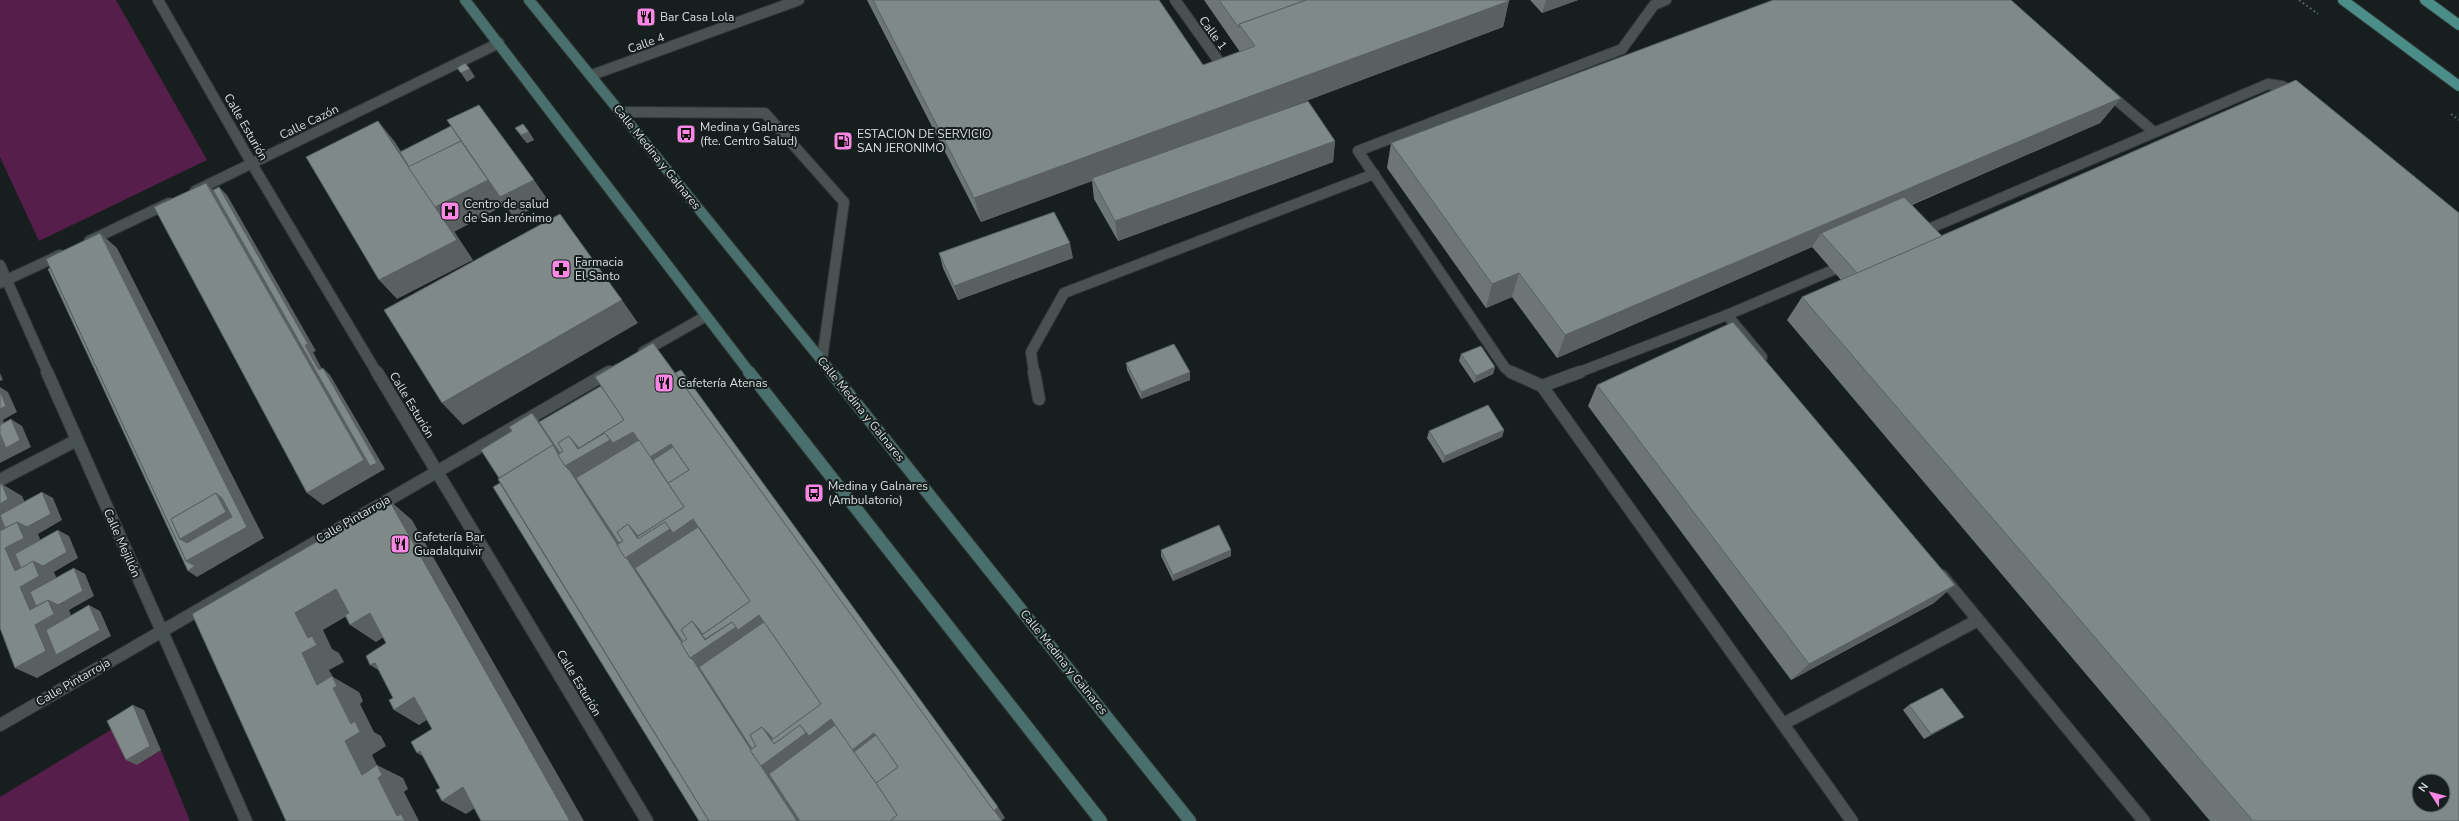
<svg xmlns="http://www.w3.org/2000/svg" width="2459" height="821" font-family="'Nunito Sans',sans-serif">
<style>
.green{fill:#571e4c}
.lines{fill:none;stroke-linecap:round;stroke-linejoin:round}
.service-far1-casing{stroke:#323837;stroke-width:12}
.service-casing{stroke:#323837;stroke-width:14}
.minor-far1-casing{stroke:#323837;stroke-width:12}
.minor-casing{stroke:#323837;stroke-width:14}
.secondary-far1-casing{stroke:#323837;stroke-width:12}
.secondary-casing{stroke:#323837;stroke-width:14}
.primary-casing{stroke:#323837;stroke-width:12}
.path{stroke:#555d5c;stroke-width:2;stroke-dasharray:2 2.5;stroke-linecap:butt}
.service-far1{stroke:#495251;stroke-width:10}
.service{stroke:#495251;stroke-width:12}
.minor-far1{stroke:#495251;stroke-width:10}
.minor{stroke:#495251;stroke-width:12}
.secondary-far1{stroke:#4a706d;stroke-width:10}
.secondary{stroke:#4a706d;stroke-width:12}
.primary{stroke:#4a8d89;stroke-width:10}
.wall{fill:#6d7675}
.shaded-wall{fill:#59605f}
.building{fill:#7f8988;stroke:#59605f;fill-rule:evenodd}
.labels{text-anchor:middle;stroke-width:4;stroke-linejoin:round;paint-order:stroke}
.poi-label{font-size:12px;fill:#d9dfde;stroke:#161f1e;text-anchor:start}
.street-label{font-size:12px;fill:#d9dfde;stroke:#161f1e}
</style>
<rect width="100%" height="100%" fill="#161f1e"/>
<g class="green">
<path d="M 0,0 L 116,0 L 207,160 L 39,241 L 0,157 Z"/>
<path d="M 119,725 L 137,765 L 161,750 L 190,821 L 0,821 L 0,797 Z"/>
</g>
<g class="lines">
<g class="service-far1-casing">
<g id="service-far1">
<path d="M 2107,92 L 2154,132"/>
<path d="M 620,112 L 765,113 L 844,202 L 822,360"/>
<path d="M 1919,233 L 2268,84 L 2282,86 L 2294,92"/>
<path d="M 1762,357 L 1727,315 L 1833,270"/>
<path d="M 1034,373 L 1031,352 L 1064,293 L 1374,174"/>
<path d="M 1512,373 L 1505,368 L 1358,151 L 1622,49 L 1654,5 L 1666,0"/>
<path d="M 1577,373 L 1727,315"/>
</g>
</g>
<g class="service-casing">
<g id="service">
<path d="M 1034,372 L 1039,399"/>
<path d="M 1511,372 L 1542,386 L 1580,372"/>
<path d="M 1542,386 L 1852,821"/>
<path d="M 1942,576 L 2144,821"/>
<path d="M 1783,724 L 1978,620"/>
</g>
</g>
<g class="minor-far1-casing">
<g id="minor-far1">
<path d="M 158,0 L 252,164 L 377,373"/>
<path d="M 1175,0 L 1218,60"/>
<path d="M 592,75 L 799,0"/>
<path d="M 195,191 L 499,43"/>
<path d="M 89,241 L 169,203"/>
<path d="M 0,265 L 48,373"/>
<path d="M 0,283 L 60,255"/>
<path d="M 643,352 L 706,316"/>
</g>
</g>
<g class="minor-casing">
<g id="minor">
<path d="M 47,372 L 246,821"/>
<path d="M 377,372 L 647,821"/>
<path d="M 0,480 L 77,440"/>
<path d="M 0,725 L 609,372"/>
</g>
</g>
<g class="secondary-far1-casing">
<g id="secondary-far1">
<path d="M 465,0 L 750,373"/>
<path d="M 529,0 L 832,373"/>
</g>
</g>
<g class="secondary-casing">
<g id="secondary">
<path d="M 749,372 L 1101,821"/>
<path d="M 831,372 L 1190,821"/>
</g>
</g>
<g class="primary-casing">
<g id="primary">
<path d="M 2343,0 L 2459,86"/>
<path d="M 2425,0 L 2459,25"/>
</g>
</g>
<g class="path">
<path d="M 2299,0 L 2318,14"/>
<path d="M 2451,114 L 2459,120"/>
</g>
<use href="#service-far1" class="service-far1"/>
<use href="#service" class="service"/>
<use href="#minor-far1" class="minor-far1"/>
<use href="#minor" class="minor"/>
<use href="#secondary-far1" class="secondary-far1"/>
<use href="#secondary" class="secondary"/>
<use href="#primary" class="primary"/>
</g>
<g class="wall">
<path d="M 867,0 L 1159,0 L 1203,65 L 1240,52 L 1204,0 L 1509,0 L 1503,27 L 1263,117 L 1335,141 L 1333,162 L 1118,241 L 1094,199 L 1092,181 L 981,222 Z"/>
<path d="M 1530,0 L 1578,0 L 1542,13 Z"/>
<path d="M 2121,98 L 2100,123 L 1912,205 L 2459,821 L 2210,821 L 1787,320 L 1802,297 L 1841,280 L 1812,247 L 1557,358 L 1512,297 L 1486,308 L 1387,168 L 1391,143 Z"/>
<path d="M 515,128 L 529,132 L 534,140 L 527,143 L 521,136 Z"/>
<path d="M 939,253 L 1073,258 L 958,300 L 943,268 Z"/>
<path d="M 1461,354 L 1495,367 L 1493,374 L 1474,383 L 1459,361 Z"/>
<path d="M 1126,363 L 1190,372 L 1190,380 L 1141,399 L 1127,370 Z"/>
<path d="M 1597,385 L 1934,603 L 1791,680 L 1588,406 Z"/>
<path d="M 1504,430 L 1502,437 L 1443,463 L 1427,438 L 1429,431 Z"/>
<path d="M 1161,550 L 1231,550 L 1231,556 L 1173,581 L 1161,556 Z"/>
<path d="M 1909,705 L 1957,721 L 1924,739 L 1903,710 Z"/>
</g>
<g class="shaded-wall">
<path d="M 1546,0 L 1578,0 L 1542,13 Z"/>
<path d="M 1509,1 L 1503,27 L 1093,180 L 1092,178 L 1092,181 L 981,222 L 974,198 Z"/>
<path d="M 470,69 L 475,77 L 467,82 L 461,73 Z"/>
<path d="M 2121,98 L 2100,123 L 1828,240 L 1821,233 L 1812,247 L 1557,358 L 1565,335 Z"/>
<path d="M 378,121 L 395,142 L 417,176 L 534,180 L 548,200 L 514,218 L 505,205 L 454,232 L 454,231 L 473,260 L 397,299 L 379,280 L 435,207 Z"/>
<path d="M 529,132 L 534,140 L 527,143 L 521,135 Z"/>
<path d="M 1335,141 L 1333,162 L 1118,241 L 1115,221 Z"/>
<path d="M 206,183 L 221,198 L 219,187 L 227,195 L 316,351 L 313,352 L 373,465 L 323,368 L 330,375 L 385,469 L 323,505 L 307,493 Z"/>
<path d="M 100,233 L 117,248 L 264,538 L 197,577 L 188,571 L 186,561 Z"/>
<path d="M 1070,243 L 1073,258 L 958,300 L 954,286 Z"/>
<path d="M 1519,273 L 1512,297 L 1486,308 L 1492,284 Z"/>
<path d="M 622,300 L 638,323 L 463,425 L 442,403 Z"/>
<path d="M 1495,367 L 1493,374 L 1474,383 L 1476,376 Z"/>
<path d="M 1190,372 L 1190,380 L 1141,399 L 1141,392 Z"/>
<path d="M 0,373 L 3,380 L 0,381 Z"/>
<path d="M 0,387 L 8,392 L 17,412 L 3,420 L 8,433 L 0,428 Z"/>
<path d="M 532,413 L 548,431 L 569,436 L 631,428 L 671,444 L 885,747 L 803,821 L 797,821 L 518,499 Z"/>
<path d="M 11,419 L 22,426 L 31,447 L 0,463 L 0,428 Z"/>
<path d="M 1504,430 L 1502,437 L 1443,463 L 1445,456 Z"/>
<path d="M 2,484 L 22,496 L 29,511 L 11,521 L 16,533 L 21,531 L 17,522 L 27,527 L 51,514 L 42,492 L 53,498 L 62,520 L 38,534 L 44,549 L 26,560 L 32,572 L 36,570 L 33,561 L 43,566 L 67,552 L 58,530 L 69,536 L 78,558 L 54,572 L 60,587 L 41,598 L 47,611 L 52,608 L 48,600 L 58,605 L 83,591 L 74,568 L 85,574 L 94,596 L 69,610 L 75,625 L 57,635 L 63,651 L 100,630 L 89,605 L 100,611 L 111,636 L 37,678 L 15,668 L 46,651 L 35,625 L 47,618 L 30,610 L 20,587 L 32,580 L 15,571 L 5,548 L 17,541 L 0,532 L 0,504 L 8,499 Z"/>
<path d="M 389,500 L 412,520 L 584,821 L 570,821 Z"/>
<path d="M 1231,550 L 1231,556 L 1173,581 L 1173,575 Z"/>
<path d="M 1955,585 L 1934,603 L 1791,680 L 1809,664 Z"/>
<path d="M 336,589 L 362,607 L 323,630 L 332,649 L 339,653 L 344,662 L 329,670 L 333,677 L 359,692 L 363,701 L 360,704 L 374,732 L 381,736 L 386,746 L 372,755 L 377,765 L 403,778 L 408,789 L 404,792 L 419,821 L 405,821 L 397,816 L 362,775 L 345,741 L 351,724 L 317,685 L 302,653 L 308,638 L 295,613 Z"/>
<path d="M 370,613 L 395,630 L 376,642 L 350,625 Z"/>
<path d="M 375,663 L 396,681 L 370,665 Z"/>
<path d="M 414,697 L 439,712 L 419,725 L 394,710 Z"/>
<path d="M 133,705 L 144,710 L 161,750 L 137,765 L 126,760 Z"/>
<path d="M 1964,717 L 1957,721 L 1924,739 L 1931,734 Z"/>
<path d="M 420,751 L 442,767 L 417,753 Z"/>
<path d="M 463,787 L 487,800 L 466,814 L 442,801 Z"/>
<path d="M 998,807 L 1005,818 L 1001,821 L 994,811 Z"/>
</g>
<g class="building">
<path d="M 873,0 L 1159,0 L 1203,65 L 1255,46 L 1239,24 L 1306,0 L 1509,0 L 1509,1 L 974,198 Z"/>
<path d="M 1219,0 L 1306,0 L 1239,24 L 1239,28 Z"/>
<path d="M 1773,0 L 2011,0 L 2121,98 L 1565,335 L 1519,273 L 1492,284 L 1391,143 Z"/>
<path d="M 465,63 L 470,69 L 461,73 L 457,68 Z"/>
<path d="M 2296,80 L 2459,213 L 2459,821 L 2253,821 L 1802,297 ZM 2419,781 L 2443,781 L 2443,805 L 2419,805 Z"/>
<path d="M 1308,101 L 1335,141 L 1115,221 L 1092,178 Z"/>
<path d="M 479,105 L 534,180 L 500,197 L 447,120 Z"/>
<path d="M 378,121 L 457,240 L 379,280 L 306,157 Z"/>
<path d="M 523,124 L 529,132 L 521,135 L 515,128 Z"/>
<path d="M 451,126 L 461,141 L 409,167 L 400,152 Z"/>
<path d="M 461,141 L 488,180 L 435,207 L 408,167 Z"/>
<path d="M 206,183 L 364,460 L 307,493 L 154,207 Z"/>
<path d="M 219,187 L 308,344 L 305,345 L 312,358 L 319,370 L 323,368 L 377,463 L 370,466 L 213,190 Z"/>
<path d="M 1904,197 L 1942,236 L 1857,273 L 1821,233 Z"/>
<path d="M 1054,212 L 1070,243 L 954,286 L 939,253 Z"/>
<path d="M 560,214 L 622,300 L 442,403 L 384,310 Z"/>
<path d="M 100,233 L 247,527 L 186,561 L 46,259 ZM 216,493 L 222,498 L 232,517 L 187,543 L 180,539 L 171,519 Z"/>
<path d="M 50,268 L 186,561 L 195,566 L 188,571 L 48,269 Z"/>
<path d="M 1733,322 L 1955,585 L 1809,664 L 1597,385 Z"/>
<path d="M 653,343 L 1002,821 L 890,821 L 897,815 L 876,783 L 898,767 L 874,733 L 852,750 L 831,719 L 809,736 L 800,725 L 774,744 L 771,740 L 821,704 L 759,615 L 738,630 L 732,622 L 705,639 L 702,635 L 750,601 L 693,519 L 673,533 L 665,522 L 638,539 L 637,537 L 684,507 L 668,483 L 689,470 L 671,444 L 650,457 L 633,432 L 613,443 L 605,433 L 579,449 L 578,448 L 624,420 L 595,377 Z"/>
<path d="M 1174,344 L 1190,372 L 1141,392 L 1126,363 Z"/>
<path d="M 1481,346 L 1495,367 L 1476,376 L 1461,354 Z"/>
<path d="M 617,364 L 595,377 L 595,376 Z"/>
<path d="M 681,370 L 998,807 L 994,811 L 675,373 Z"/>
<path d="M 601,386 L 624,420 L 579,448 L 569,436 L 558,443 L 563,451 L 560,453 L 539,422 Z"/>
<path d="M 0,391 L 6,406 L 0,409 Z"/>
<path d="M 1488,405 L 1504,430 L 1445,456 L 1429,431 Z"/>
<path d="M 532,413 L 556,449 L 553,445 L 499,478 L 481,450 L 512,431 L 509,427 Z"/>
<path d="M 11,419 L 20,440 L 6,448 L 0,434 L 0,425 Z"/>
<path d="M 605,433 L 610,440 L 565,466 L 558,455 L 563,451 L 558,443 L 569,436 L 578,449 Z"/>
<path d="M 639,440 L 684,507 L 638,536 L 628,524 L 617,532 L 623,541 L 619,543 L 576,478 Z"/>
<path d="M 553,445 L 558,454 L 558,455 L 565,466 L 570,471 L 617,544 L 617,545 L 628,560 L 682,643 L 681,643 L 690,658 L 693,660 L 751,750 L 750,750 L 761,766 L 763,769 L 797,821 L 709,821 L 498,479 Z"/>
<path d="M 673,447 L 689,470 L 668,483 L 653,460 Z"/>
<path d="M 500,483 L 709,821 L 699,821 L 493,487 Z"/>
<path d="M 0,484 L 2,484 L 8,499 L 0,504 Z"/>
<path d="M 42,492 L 51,514 L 27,527 L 17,522 L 5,528 L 0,515 Z"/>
<path d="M 216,493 L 226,512 L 180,539 L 171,519 Z"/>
<path d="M 389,500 L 570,821 L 481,821 L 463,787 L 442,801 L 436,790 L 440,788 L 420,751 L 417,753 L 411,742 L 432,729 L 414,697 L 394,710 L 389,700 L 393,698 L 375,663 L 370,665 L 366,656 L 386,643 L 370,613 L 350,625 L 345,615 L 349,613 L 336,589 L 295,613 L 308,638 L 312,636 L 317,645 L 302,653 L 317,685 L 332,676 L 337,686 L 333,688 L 351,724 L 355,721 L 360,732 L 345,741 L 362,775 L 377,765 L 382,775 L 378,778 L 397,816 L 401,814 L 405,821 L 286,821 L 192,614 Z"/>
<path d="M 17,522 L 24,538 L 5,548 L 15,571 L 33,561 L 39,576 L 20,587 L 30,610 L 48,600 L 54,614 L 35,625 L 46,651 L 15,668 L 0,628 L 0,531 Z"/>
<path d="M 665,522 L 670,529 L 625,558 L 617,545 L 623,541 L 617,532 L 628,524 L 638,539 Z"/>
<path d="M 1219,525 L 1231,550 L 1173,575 L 1161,550 Z"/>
<path d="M 698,527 L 750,601 L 703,634 L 692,621 L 681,630 L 687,639 L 683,642 L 635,568 Z"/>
<path d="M 58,530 L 67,552 L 43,566 L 33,561 L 21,568 L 15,554 Z"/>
<path d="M 74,568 L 83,591 L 58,605 L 48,600 L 36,606 L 30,592 Z"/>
<path d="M 89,605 L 100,630 L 56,655 L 46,630 Z"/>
<path d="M 692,621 L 705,640 L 732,622 L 736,627 L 690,658 L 681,643 L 687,639 L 681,630 Z"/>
<path d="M 764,622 L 821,704 L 773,739 L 770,735 L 762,727 L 750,735 L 756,746 L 752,749 L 699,667 Z"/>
<path d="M 1942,688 L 1964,717 L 1931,734 L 1909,705 Z"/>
<path d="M 133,705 L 150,746 L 126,760 L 107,721 Z"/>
<path d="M 800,725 L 806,733 L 761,766 L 750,750 L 756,746 L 750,735 L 762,727 L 774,744 Z"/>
<path d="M 835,725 L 876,783 L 897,815 L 890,821 L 800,821 L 769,774 Z"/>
<path d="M 876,735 L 898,767 L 876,783 L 854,752 Z"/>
</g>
<defs>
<g id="restaurant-square" transform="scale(1)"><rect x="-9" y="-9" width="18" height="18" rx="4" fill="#fc86e3" stroke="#161f1e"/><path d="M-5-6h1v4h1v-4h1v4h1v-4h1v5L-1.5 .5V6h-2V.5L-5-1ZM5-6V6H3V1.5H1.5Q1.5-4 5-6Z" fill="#111"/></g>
<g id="bus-square" transform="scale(1)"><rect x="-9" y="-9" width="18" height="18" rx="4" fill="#fc86e3" stroke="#161f1e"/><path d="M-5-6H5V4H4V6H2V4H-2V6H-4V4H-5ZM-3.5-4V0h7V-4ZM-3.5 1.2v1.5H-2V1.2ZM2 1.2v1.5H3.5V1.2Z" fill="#111"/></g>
<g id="fuel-square" transform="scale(1)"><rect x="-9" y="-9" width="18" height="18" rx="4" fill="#fc86e3" stroke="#161f1e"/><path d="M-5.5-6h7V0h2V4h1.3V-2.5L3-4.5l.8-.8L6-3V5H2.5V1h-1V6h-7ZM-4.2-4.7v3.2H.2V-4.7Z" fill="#111"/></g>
<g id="hospital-square" transform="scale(1)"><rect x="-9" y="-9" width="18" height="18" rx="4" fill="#fc86e3" stroke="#161f1e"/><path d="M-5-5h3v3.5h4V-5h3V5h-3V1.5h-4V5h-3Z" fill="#111"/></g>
<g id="pharmacy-square" transform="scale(1)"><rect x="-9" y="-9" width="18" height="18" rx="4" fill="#fc86e3" stroke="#161f1e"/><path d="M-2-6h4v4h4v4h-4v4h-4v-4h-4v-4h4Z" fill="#111"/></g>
</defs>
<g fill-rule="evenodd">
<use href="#restaurant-square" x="646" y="17"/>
<use href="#bus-square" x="686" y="134"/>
<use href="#fuel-square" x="843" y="141"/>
<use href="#hospital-square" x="450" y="211"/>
<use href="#pharmacy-square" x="561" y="269"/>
<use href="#restaurant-square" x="664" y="383"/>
<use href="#bus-square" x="814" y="493"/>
<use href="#restaurant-square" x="400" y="544"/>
</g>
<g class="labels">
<g class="poi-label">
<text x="660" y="21">Bar Casa Lola</text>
<text x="700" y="131">Medina y Galnares<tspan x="700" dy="14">(fte. Centro Salud)</tspan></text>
<text x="857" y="138">ESTACION DE SERVICIO<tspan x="857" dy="14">SAN JERONIMO</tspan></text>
<text x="464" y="208">Centro de salud<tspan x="464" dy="14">de San Jerónimo</tspan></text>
<text x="575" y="266">Farmacia<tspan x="575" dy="14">El Santo</tspan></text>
<text x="678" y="387">Cafetería Atenas</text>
<text x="828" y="490">Medina y Galnares<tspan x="828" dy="14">(Ambulatorio)</tspan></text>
<text x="414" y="541">Cafetería Bar<tspan x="414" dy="14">Guadalquivir</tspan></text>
</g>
<g class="street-label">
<text transform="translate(1213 33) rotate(54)" y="4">Calle 1</text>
<text transform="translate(646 43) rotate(-20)" y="4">Calle 4</text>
<text transform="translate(309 122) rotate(-26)" y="4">Calle Cazón</text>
<text transform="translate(246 127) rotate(60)" y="4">Calle Esturión</text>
<text transform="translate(657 157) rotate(51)" y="4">Calle Medina y Galnares</text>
<text transform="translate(412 405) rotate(59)" y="4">Calle Esturión</text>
<text transform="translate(861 409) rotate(51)" y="4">Calle Medina y Galnares</text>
<text transform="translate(353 519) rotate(-30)" y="4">Calle Pintarroja</text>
<text transform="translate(122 543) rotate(66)" y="4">Calle Mejillón</text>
<text transform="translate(1064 662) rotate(51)" y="4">Calle Medina y Galnares</text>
<text transform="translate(73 682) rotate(-30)" y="4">Calle Pintarroja</text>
<text transform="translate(579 683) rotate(59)" y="4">Calle Esturión</text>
</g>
</g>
<g transform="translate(2431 793) rotate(306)"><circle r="19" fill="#161f1e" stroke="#646c6b"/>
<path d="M0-3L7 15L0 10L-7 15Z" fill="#fc86e3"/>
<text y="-6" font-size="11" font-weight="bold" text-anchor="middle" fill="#d9dfde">N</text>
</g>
</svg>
